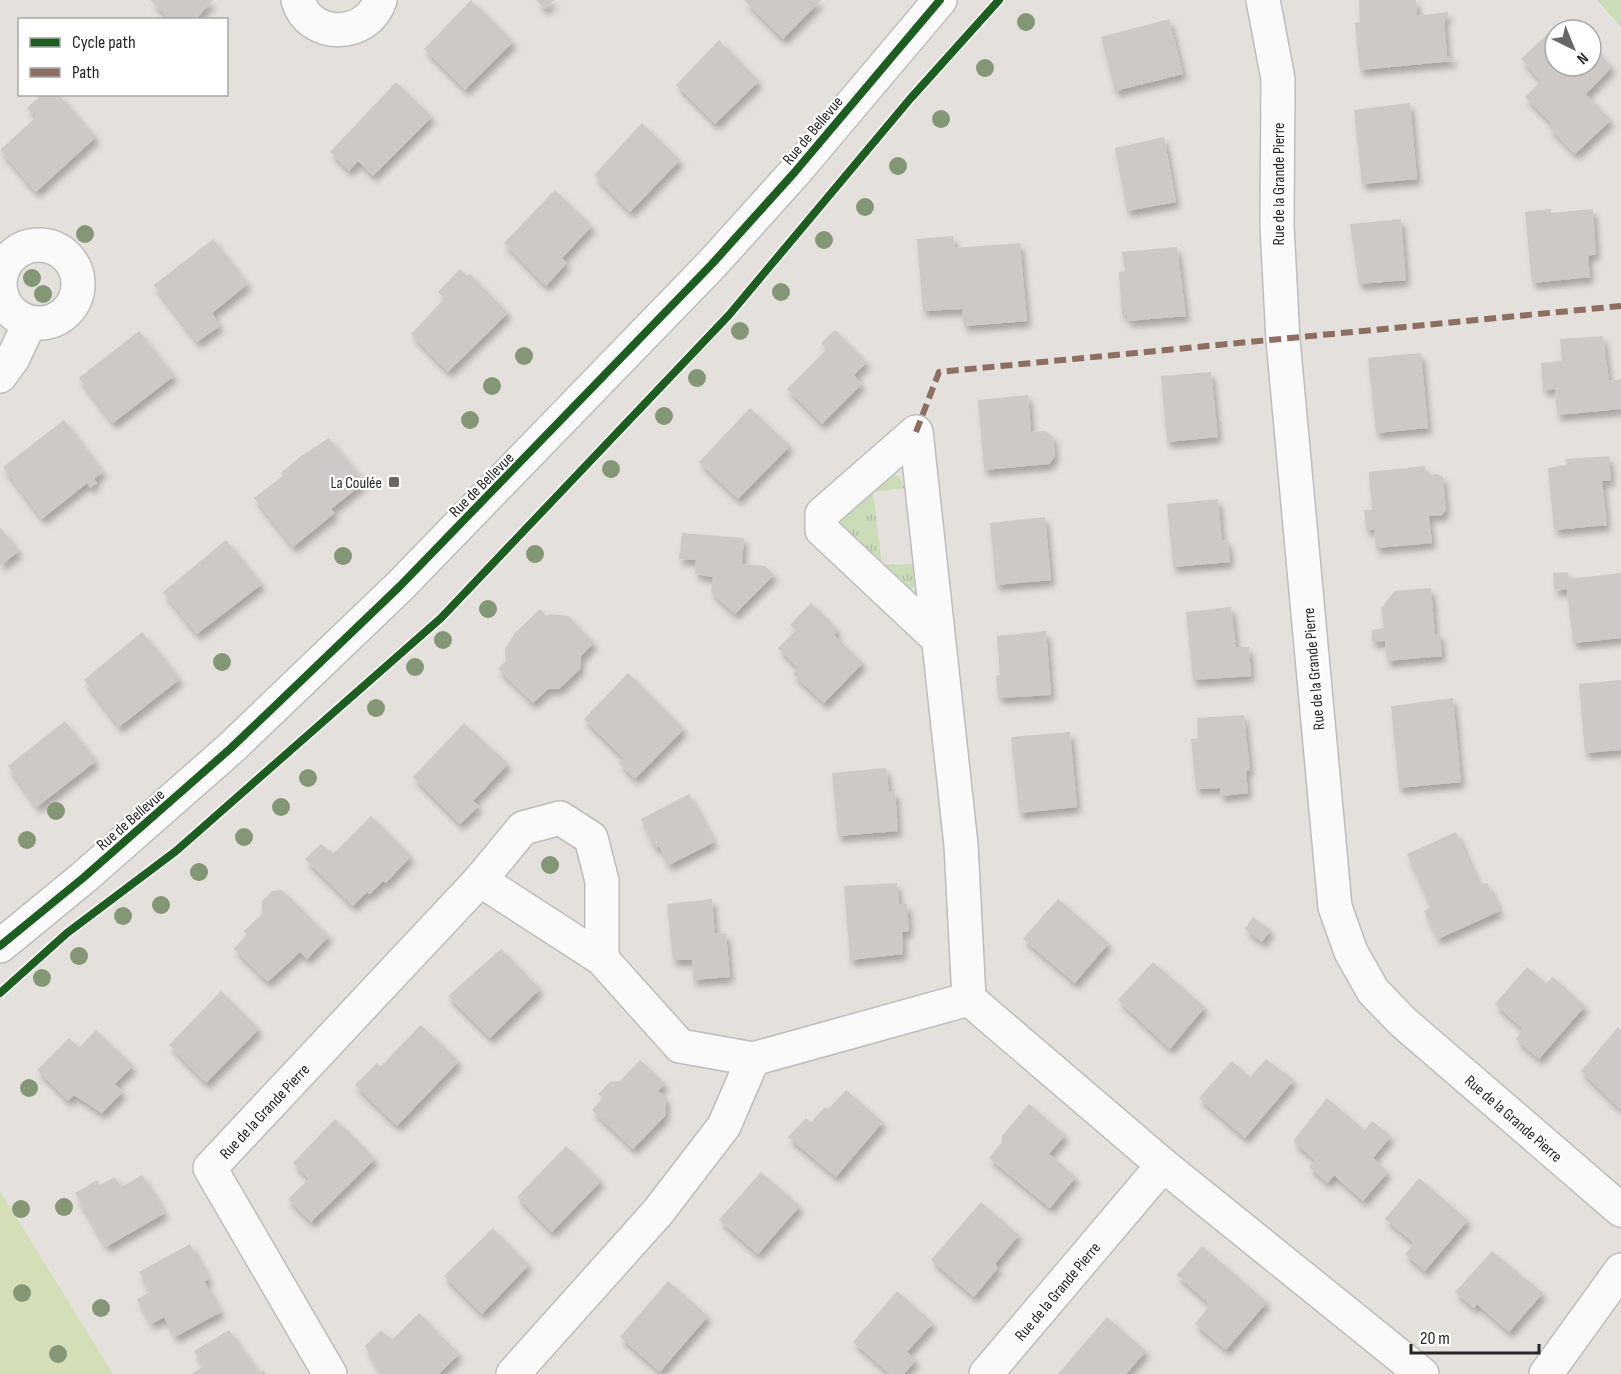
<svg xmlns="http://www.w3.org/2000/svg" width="1621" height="1374" font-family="'Sofia Sans Condensed',sans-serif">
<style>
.grass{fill:url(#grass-tufts)}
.park{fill:#cbdcb9}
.pitch{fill:#d5dfb7}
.building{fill:#ccc9c6;filter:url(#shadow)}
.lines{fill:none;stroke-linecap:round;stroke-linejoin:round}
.street-casing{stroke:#bebdbd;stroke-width:36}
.secondary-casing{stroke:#bebdbd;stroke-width:36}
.street{stroke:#fbfafa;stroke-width:33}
.secondary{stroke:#fbfafa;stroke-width:33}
.quiet{stroke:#8d6e63;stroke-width:6;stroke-dasharray:12 6;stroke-linecap:butt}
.cycleway-casing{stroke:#fff;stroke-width:11}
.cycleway{stroke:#1b5e20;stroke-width:8}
.tree{fill:#839675}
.poi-dot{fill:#686766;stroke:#fff;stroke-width:2}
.labels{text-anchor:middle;stroke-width:4.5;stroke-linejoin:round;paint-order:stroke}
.street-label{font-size:16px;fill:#262626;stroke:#fff}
.poi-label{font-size:16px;fill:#262626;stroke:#fff;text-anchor:end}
</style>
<defs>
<pattern id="grass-tufts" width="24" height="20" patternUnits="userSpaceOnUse" patternTransform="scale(1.5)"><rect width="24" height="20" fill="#cbdcb9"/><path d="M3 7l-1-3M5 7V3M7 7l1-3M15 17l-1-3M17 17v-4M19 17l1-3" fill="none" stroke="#aebd9f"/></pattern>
<filter id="shadow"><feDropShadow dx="3.5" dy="6" stdDeviation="3" flood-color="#0004"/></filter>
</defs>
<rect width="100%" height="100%" fill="#e4e0dc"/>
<path class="grass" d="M 888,473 L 898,476 L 905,488 L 873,492 L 882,565 L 912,564 L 915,586 L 910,590 L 900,589 L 842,534 C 840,527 839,521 841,515 C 845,503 876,476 888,473 Z"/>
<path class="park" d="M 1597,0 L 1621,0 L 1621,27 Z"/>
<path class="pitch" d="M 0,1191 L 113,1374 L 0,1374 Z"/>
<g class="building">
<path d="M 150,0 L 213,0 L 195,20 L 171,20 Z"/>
<path d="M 471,0 L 513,42 L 465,90 L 424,49 Z"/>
<path d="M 536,0 L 554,0 L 545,9 Z"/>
<path d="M 744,0 L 821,0 L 783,39 Z"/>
<path d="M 1359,0 L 1416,0 L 1417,16 L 1448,12 L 1448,17 L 1444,18 L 1447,57 L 1453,56 L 1453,61 L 1360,70 L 1355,23 L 1360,22 Z"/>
<path d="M 1169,19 L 1183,74 L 1115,91 L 1101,37 Z"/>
<path d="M 1559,23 L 1566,30 L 1555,30 L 1555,66 L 1591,66 L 1591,44 L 1612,67 L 1586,94 L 1611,120 L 1575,154 L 1549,127 L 1552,124 L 1525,97 L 1541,81 L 1521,59 Z"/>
<path d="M 719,40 L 759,81 L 715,124 L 676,85 Z"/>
<path d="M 396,82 L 432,117 L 373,176 L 358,161 L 349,171 L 330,152 Z"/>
<path d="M 42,94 L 58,94 L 96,137 L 36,192 L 0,150 L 36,117 L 27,108 Z"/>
<path d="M 1410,103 L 1417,179 L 1362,184 L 1354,110 Z"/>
<path d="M 642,123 L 680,160 L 630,212 L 594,175 Z"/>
<path d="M 1164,137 L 1176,202 L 1127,211 L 1115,148 Z"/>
<path d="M 555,190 L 592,226 L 562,258 L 567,263 L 546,286 L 504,243 Z"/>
<path d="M 1551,209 L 1551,213 L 1593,209 L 1596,254 L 1588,256 L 1590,277 L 1532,283 L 1525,212 Z"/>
<path d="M 1401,219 L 1406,280 L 1359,284 L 1350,224 Z"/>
<path d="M 953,236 L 955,248 L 1020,243 L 1027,321 L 964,326 L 962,309 L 923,311 L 917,239 Z"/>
<path d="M 213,239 L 248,284 L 212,313 L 220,326 L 197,342 L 154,285 Z"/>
<path d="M 1177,247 L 1186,316 L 1128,321 L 1127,315 L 1122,315 L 1119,272 L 1125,271 L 1122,252 Z"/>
<path d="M 460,269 L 467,276 L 470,274 L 508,313 L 448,372 L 411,334 L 445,298 L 438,292 Z"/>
<path d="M 835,330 L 867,362 L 854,375 L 862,384 L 822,424 L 787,389 L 827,349 L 821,343 Z"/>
<path d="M 139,331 L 174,376 L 113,423 L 79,378 Z"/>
<path d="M 1603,336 L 1609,381 L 1621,379 L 1621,409 L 1557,415 L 1555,389 L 1543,390 L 1541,363 L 1562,361 L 1560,339 Z"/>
<path d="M 1421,353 L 1428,428 L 1376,433 L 1368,358 Z"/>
<path d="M 1211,372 L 1218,437 L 1167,442 L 1161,376 Z"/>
<path d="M 1028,395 L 1031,432 L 1045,431 L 1053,437 L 1055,456 L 1049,464 L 984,470 L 978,400 Z"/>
<path d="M 750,408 L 790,446 L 738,499 L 699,462 Z"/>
<path d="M 64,420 L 103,472 L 94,479 L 97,483 L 90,488 L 87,483 L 42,519 L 3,467 Z"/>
<path d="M 329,438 L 365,482 L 331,509 L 335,513 L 293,547 L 254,498 L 283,476 L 281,473 L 300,457 Z"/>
<path d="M 1609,456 L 1611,480 L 1602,481 L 1607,525 L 1554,530 L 1548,468 L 1567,465 L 1565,459 Z"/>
<path d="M 1425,466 L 1426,475 L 1438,474 L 1443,477 L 1446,510 L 1442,515 L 1429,516 L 1432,543 L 1376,548 L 1374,529 L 1366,530 L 1364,510 L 1372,510 L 1369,472 Z"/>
<path d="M 1218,499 L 1222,541 L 1228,540 L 1230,562 L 1173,567 L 1167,504 Z"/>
<path d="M 1045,517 L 1051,580 L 996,585 L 990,523 Z"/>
<path d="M 0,527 L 19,551 L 0,566 Z"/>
<path d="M 682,533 L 744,538 L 742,564 L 765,566 L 774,575 L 735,614 L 711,592 L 713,577 L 695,574 L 696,560 L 679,559 Z"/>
<path d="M 226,540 L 262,584 L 197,634 L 163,592 Z"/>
<path d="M 1568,572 L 1569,579 L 1621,573 L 1621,638 L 1573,643 L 1567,589 L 1555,591 L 1553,573 Z"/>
<path d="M 1431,588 L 1435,635 L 1440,633 L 1442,656 L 1387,661 L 1385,641 L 1372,642 L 1372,630 L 1384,628 L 1381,609 L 1394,591 Z"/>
<path d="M 811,603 L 838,630 L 834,635 L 863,663 L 824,703 L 793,674 L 798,668 L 778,648 L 796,630 L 790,625 Z"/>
<path d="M 1231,607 L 1236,647 L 1249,647 L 1251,676 L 1193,680 L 1186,612 Z"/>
<path d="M 540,609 L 547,617 L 549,614 L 568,616 L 594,643 L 581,656 L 580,669 L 559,689 L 548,689 L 533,703 L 498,669 L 506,661 L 505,649 L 515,633 Z"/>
<path d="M 1046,631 L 1051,695 L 998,698 L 996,676 L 1000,675 L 997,636 Z"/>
<path d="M 142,632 L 180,679 L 119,727 L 84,680 Z"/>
<path d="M 628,673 L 684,729 L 635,779 L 619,763 L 624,759 L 584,719 Z"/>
<path d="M 1621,680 L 1621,750 L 1585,753 L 1579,684 Z"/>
<path d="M 1453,698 L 1461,782 L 1399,788 L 1391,706 Z"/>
<path d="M 1244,715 L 1250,770 L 1246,771 L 1248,793 L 1221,796 L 1220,788 L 1196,789 L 1191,739 L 1198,738 L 1197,718 Z"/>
<path d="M 65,721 L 96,761 L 37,807 L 8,766 Z"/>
<path d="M 464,723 L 508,764 L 473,801 L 479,806 L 460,824 L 413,777 Z"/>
<path d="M 1070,732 L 1077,807 L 1019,813 L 1011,737 Z"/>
<path d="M 886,768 L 889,792 L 895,791 L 898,831 L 838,836 L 832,773 Z"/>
<path d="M 689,794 L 714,842 L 669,865 L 659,846 L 655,848 L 641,819 Z"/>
<path d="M 371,816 L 411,856 L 386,883 L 383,881 L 370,894 L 367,892 L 353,906 L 305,859 L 321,844 L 333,854 Z"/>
<path d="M 1456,832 L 1479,885 L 1487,883 L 1500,911 L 1438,939 L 1424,911 L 1431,907 L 1407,854 Z"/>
<path d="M 897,883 L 899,904 L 907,904 L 909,931 L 902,932 L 903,954 L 850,960 L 844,886 Z"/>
<path d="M 282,890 L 329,936 L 307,959 L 300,952 L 268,982 L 234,949 L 247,934 L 244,931 L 262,914 L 262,901 L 272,891 Z"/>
<path d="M 712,899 L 715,934 L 726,933 L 730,977 L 693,980 L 692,960 L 673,960 L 667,904 Z"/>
<path d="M 1058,899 L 1109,943 L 1075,983 L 1023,939 Z"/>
<path d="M 1253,917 L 1271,930 L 1262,942 L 1245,929 Z"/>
<path d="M 501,949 L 540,989 L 490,1038 L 448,996 Z"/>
<path d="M 1153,962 L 1205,1007 L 1170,1049 L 1118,1000 Z"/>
<path d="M 1527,967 L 1546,983 L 1553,977 L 1585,1006 L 1539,1059 L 1516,1039 L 1523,1029 L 1495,1004 Z"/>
<path d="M 221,991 L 259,1029 L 206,1083 L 169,1045 Z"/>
<path d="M 421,1025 L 459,1061 L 397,1126 L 355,1085 L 377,1063 L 381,1066 Z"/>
<path d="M 1618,1027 L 1621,1030 L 1621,1110 L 1581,1071 Z"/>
<path d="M 96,1030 L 133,1066 L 115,1084 L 123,1092 L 102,1113 L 74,1095 L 68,1101 L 37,1070 L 69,1038 L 79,1048 Z"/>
<path d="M 1266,1059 L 1294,1080 L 1245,1138 L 1199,1098 L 1232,1061 L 1250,1077 Z"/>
<path d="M 640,1060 L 665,1083 L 658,1091 L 666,1098 L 665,1116 L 633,1149 L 592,1110 L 603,1098 L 598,1094 L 610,1082 L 620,1081 Z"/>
<path d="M 846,1090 L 883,1122 L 836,1177 L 788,1137 L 806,1118 L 811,1122 L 825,1107 L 828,1109 Z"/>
<path d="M 1327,1098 L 1365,1130 L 1372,1121 L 1391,1136 L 1373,1158 L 1388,1172 L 1363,1201 L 1334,1175 L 1328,1183 L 1309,1167 L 1315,1160 L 1293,1141 Z"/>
<path d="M 1029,1104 L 1065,1135 L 1049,1154 L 1076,1177 L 1050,1208 L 989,1158 L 1002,1142 L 1002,1136 Z"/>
<path d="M 335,1119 L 375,1159 L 311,1222 L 288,1199 L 309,1179 L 293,1163 Z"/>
<path d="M 566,1146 L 601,1181 L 552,1232 L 517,1197 Z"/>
<path d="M 761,1172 L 800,1206 L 758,1254 L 719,1220 Z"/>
<path d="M 142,1175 L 165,1213 L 106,1247 L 75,1193 L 97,1180 L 100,1185 L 115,1177 L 121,1187 Z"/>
<path d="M 1419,1178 L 1468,1220 L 1425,1271 L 1405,1254 L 1414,1243 L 1385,1219 Z"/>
<path d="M 981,1202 L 1019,1235 L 995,1264 L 998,1268 L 974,1297 L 931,1260 Z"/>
<path d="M 493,1228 L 529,1265 L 482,1314 L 444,1276 Z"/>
<path d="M 190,1244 L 209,1279 L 204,1281 L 221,1312 L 175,1337 L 164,1317 L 151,1324 L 137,1299 L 150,1292 L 139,1272 Z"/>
<path d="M 1202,1246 L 1267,1302 L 1226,1350 L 1195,1324 L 1208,1308 L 1207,1302 L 1177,1275 Z"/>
<path d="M 1492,1251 L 1543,1293 L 1509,1332 L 1477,1304 L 1474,1308 L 1455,1292 Z"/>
<path d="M 668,1281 L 708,1316 L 660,1372 L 620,1337 Z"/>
<path d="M 897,1291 L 933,1323 L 907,1352 L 916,1360 L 904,1374 L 890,1374 L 853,1342 Z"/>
<path d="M 419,1313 L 459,1354 L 439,1374 L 381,1374 L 365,1346 L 381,1330 L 392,1340 Z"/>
<path d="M 1107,1317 L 1146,1351 L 1126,1374 L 1058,1374 Z"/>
<path d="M 229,1330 L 259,1373 L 264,1370 L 266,1374 L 191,1374 L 203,1367 L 194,1351 Z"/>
</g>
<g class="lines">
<g class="street-casing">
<g id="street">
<path d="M 298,0 C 309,40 368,39 380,0"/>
<path d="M 1263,0 L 1278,79 L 1277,226 L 1283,340 L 1335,907 L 1351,952 L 1373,991 L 1403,1022 L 1621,1210"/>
<circle cx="39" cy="284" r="39"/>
<path d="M 0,376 L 13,358 L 30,322"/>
<path d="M 937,638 L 822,530 L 822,514 L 916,432 L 961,845 L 969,999"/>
<path d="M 480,880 L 602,959 L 680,1046 L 753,1059"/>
<path d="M 330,1374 L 210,1168 L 480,880 L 523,828 L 560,818 L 591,838 L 602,881 L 602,959"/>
<path d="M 513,1374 L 658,1212 L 724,1126 L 753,1059 L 969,999 L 1163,1165 L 1422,1374"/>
<path d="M 986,1374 L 1163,1165"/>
<path d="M 1546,1374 L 1621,1270"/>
</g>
</g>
<g class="secondary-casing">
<path id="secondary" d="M 0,946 L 83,878 L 231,748 L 400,586 L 712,264 L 794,173 L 940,0"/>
</g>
<use href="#street" class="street"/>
<use href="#secondary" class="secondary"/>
<path class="quiet" d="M 916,432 L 939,372 L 1621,306"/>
<g class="cycleway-casing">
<g id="cycleway">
<path d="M 0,946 L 83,878 L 231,748 L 400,586 L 712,264 L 794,173 L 940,0"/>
<path d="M 0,993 L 67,933 L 176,851 L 441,618 L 729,315 L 910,99 L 999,0"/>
</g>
</g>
<use href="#cycleway" class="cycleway"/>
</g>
<g class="tree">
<circle cx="1026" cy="22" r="9"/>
<circle cx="985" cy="68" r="9"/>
<circle cx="941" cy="119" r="9"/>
<circle cx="898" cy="166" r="9"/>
<circle cx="865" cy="207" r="9"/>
<circle cx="85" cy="234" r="9"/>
<circle cx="824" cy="240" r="9"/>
<circle cx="32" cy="278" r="9"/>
<circle cx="781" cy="292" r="9"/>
<circle cx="43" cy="294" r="9"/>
<circle cx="740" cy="331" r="9"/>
<circle cx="524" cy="356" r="9"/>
<circle cx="697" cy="378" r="9"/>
<circle cx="492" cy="386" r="9"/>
<circle cx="664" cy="416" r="9"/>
<circle cx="470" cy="420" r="9"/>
<circle cx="611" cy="469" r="9"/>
<circle cx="535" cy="554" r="9"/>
<circle cx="343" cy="556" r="9"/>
<circle cx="488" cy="609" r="9"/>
<circle cx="443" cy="640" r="9"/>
<circle cx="222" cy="662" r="9"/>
<circle cx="415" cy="667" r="9"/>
<circle cx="376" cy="708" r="9"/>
<circle cx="308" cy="778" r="9"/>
<circle cx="281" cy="807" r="9"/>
<circle cx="56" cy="811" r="9"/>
<circle cx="244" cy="837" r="9"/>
<circle cx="27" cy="840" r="9"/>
<circle cx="550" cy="865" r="9"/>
<circle cx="199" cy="872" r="9"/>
<circle cx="161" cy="905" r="9"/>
<circle cx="123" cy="916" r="9"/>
<circle cx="79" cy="956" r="9"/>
<circle cx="42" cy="978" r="9"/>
<circle cx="29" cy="1088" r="9"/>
<circle cx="64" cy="1207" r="9"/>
<circle cx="21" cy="1209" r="9"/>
<circle cx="22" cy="1293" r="9"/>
<circle cx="101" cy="1308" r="9"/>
<circle cx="58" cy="1354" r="9"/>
</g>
<rect class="poi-dot" x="388" y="476" width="12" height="12" rx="3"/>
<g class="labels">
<g class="street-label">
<text transform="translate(812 130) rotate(-50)" y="6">Rue de Bellevue</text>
<text transform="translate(1278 184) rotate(-90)" y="6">Rue de la Grande Pierre</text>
<text transform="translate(481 484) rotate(-45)" y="6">Rue de Bellevue</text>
<text transform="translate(1313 669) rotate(-95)" y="6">Rue de la Grande Pierre</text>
<text transform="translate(130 819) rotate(-41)" y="6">Rue de Bellevue</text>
<text transform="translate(264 1111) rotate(-47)" y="6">Rue de la Grande Pierre</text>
<text transform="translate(1514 1118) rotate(41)" y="6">Rue de la Grande Pierre</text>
<text transform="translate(1057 1291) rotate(-50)" y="6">Rue de la Grande Pierre</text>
</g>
<g class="poi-label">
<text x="382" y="488">La Coulée</text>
</g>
</g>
<rect x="18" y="18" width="210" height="78" fill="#ffffff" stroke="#a8a8a8" stroke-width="1.5"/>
<rect x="30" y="38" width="30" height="9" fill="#1b5e20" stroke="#a8a8a8" stroke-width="1.5"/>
<text x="72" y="48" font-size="18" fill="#262626">Cycle path</text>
<rect x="30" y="68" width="30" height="9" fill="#8d6e63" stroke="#a8a8a8" stroke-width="1.5"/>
<text x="72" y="78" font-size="18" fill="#262626">Path</text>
<g transform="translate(1573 48) rotate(137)"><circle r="28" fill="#ffffff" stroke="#a8a8a8" stroke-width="1.5"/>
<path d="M0-4.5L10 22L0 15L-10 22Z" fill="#686766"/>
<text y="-9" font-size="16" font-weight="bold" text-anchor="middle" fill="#262626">N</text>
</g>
<path d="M1411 1344v9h128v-9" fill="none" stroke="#262626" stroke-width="3"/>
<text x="1420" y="1344" font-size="18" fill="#262626" stroke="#ffffff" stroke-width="4.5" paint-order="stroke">20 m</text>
</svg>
